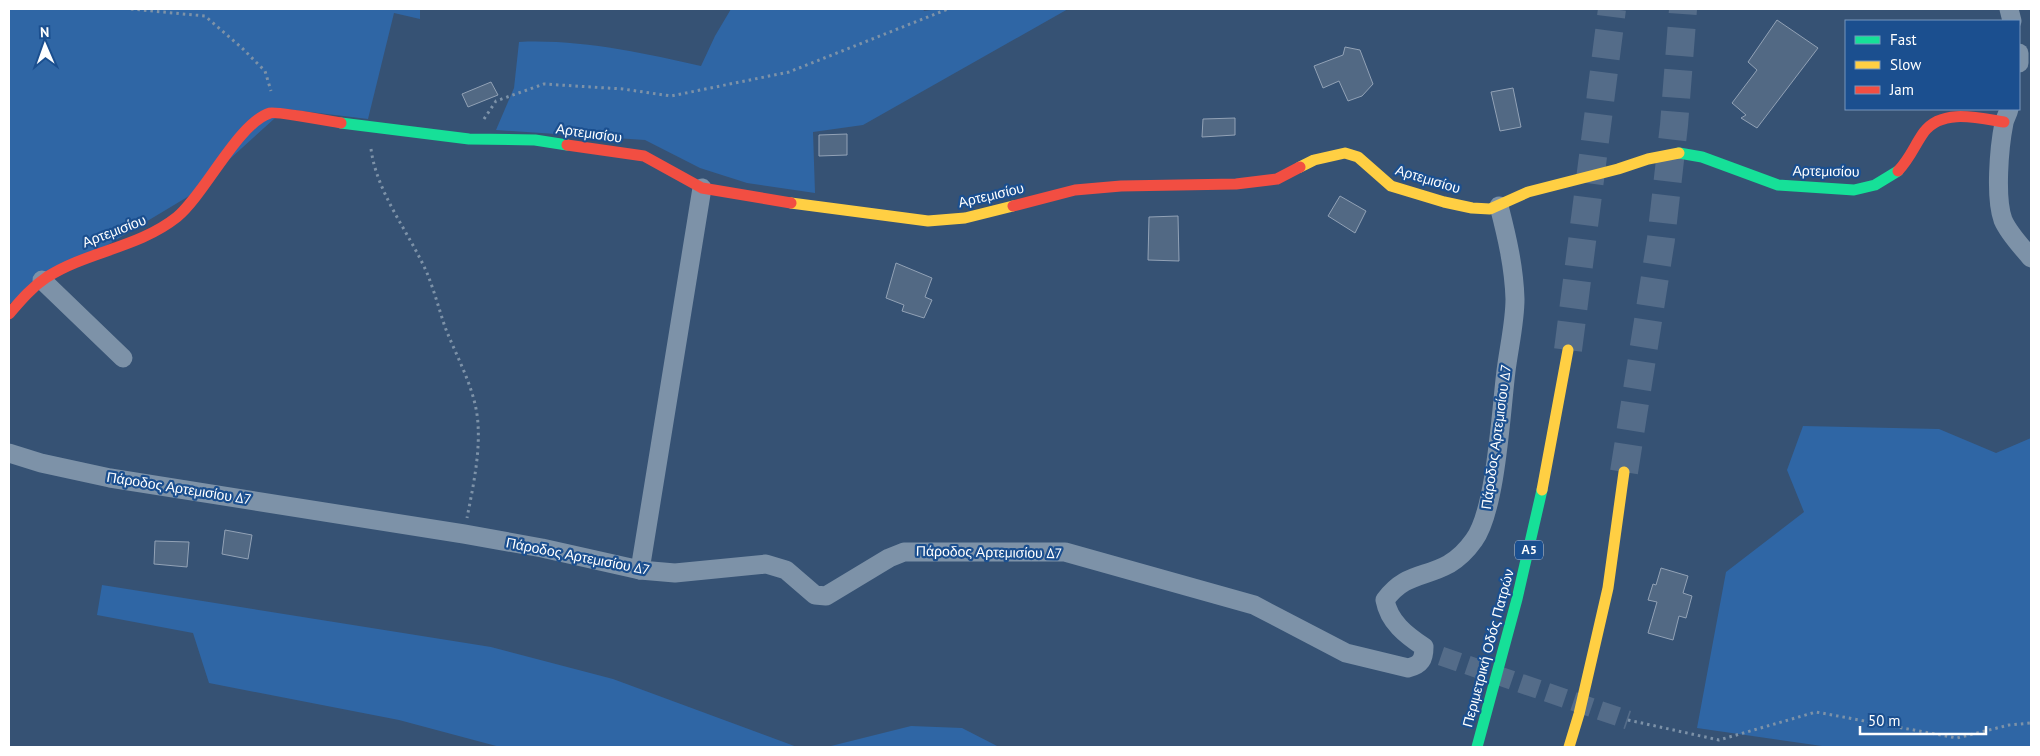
<svg xmlns="http://www.w3.org/2000/svg" width="2040" height="756" font-family="'PT Sans',sans-serif">
<style>
.green{fill:#2f66a5}
.building{fill:#526984;stroke:#92a2b6}
.lines{fill:none;stroke-linecap:round;stroke-linejoin:round}
.street-tunnel{stroke:#546c89;stroke-width:19;stroke-dasharray:19 9;stroke-linecap:butt}
.highway-tunnel{stroke:#546c89;stroke-width:28;stroke-dasharray:28 14;stroke-linecap:butt}
.path{stroke:#7d92a8;stroke-width:3;stroke-dasharray:2.5 4;stroke-linecap:butt}
.street{stroke:#7d92a8;stroke-width:19}
.fast{stroke:#16e098;stroke-width:11}
.slow{stroke:#ffcf43;stroke-width:11}
.jam{stroke:#f24e42;stroke-width:11}
.labels{text-anchor:middle;stroke-width:4.5;stroke-linejoin:round;paint-order:stroke}
.shield{fill:#1b4f8f;stroke:#bbcadd;stroke-width:1}
.shield-label{font-size:12px;font-weight:bold;fill:#fff}
.street-label{font-size:14px;fill:#fff;stroke:#1b4f8f}
</style>
<rect width="100%" height="100%" fill="#365274"/>
<g class="green">
<path d="M 9,9 L 420,9 L 420,19 L 394,13 L 368,119 L 285,109 L 189,196 L 9,304 Z"/>
<path d="M 731,9 L 923,9 L 924,11 L 939,9 L 1068,9 L 863,125 L 813,132 L 815,193 L 747,183 L 700,168 L 645,140 L 496,130 L 514,88 L 519,42 C 580,39 642,53 701,66 L 715,36 Z"/>
<path d="M 1803,426 L 1939,429 L 1996,453 L 2031,438 L 2031,747 L 1829,747 L 1697,728 L 1726,572 L 1804,512 L 1787,470 Z"/>
<path d="M 102,585 L 491,647 L 613,679 L 797,747 L 500,747 L 399,720 L 209,683 L 193,633 L 97,615 Z"/>
<path d="M 911,726 L 962,728 L 999,747 L 827,747 Z"/>
</g>
<g class="building">
<path d="M 1777,20 L 1818,48 L 1757,128 L 1741,118 L 1746,115 L 1732,103 L 1757,70 L 1748,62 Z"/>
<path d="M 1345,47 L 1360,50 L 1373,84 L 1362,96 L 1348,101 L 1339,81 L 1323,88 L 1314,66 L 1343,55 Z"/>
<path d="M 491,82 L 498,95 L 468,107 L 462,94 Z"/>
<path d="M 1513,88 L 1521,127 L 1500,131 L 1491,92 Z"/>
<path d="M 1235,118 L 1235,135 L 1202,137 L 1203,119 Z"/>
<path d="M 847,134 L 847,155 L 819,156 L 819,135 Z"/>
<path d="M 1340,196 L 1366,211 L 1355,233 L 1328,216 Z"/>
<path d="M 1178,216 L 1179,261 L 1148,260 L 1149,217 Z"/>
<path d="M 896,263 L 932,278 L 925,297 L 932,300 L 924,318 L 902,311 L 904,305 L 886,298 Z"/>
<path d="M 225,530 L 252,535 L 248,559 L 222,554 Z"/>
<path d="M 155,541 L 189,542 L 187,567 L 154,564 Z"/>
<path d="M 1661,568 L 1688,576 L 1683,593 L 1692,596 L 1686,618 L 1679,616 L 1673,640 L 1648,633 L 1657,602 L 1648,600 L 1653,584 L 1656,585 Z"/>
</g>
<g class="lines">
<path class="street-tunnel" d="M 1441,656 L 1628,720"/>
<g class="highway-tunnel">
<path d="M 1568,350 L 1612,9"/>
<path d="M 1624,472 L 1661,239 L 1674,125 L 1683,9"/>
</g>
<g class="path">
<path d="M 131,9 L 205,16 L 242,48 L 265,71 L 271,91"/>
<path d="M 484,119 L 496,101 L 544,84 L 623,89 L 671,96 L 789,72 L 948,9"/>
<path d="M 371,149 C 377,194 409,232 427,273 C 434,290 439,309 445,327 C 457,358 476,390 478,424 C 480,455 473,487 467,518"/>
<path d="M 1628,720 L 1719,740 L 1816,712 L 1957,738 L 2009,725 L 2031,723"/>
</g>
<g class="street">
<path d="M 2009,9 L 2012,21"/>
<path d="M 2019,53 L 2019,63"/>
<path d="M 2009,109 C 2008,114 2005,118 2004,123 C 1999,148 1995,198 2003,220 C 2009,234 2022,247 2031,258"/>
<path d="M 42,280 L 123,358"/>
<path d="M 9,453 L 41,463 L 110,478 L 464,534 L 542,548 L 640,570 L 675,573 L 766,564 L 786,570 L 815,595 L 826,596 L 889,558 L 904,552 L 1065,552 L 1254,605 L 1346,653 L 1408,668 C 1421,665 1424,659 1424,647 C 1406,635 1389,622 1385,600 C 1405,573 1424,578 1449,564 C 1459,558 1467,550 1474,540 C 1496,510 1501,411 1506,371 C 1509,347 1515,322 1515,299 C 1514,267 1507,237 1499,206"/>
<path d="M 640,570 L 702,188"/>
</g>
<g class="fast">
<path d="M 341,123 L 469,139 L 535,140 L 567,145"/>
<path d="M 1679,153 L 1702,157 L 1778,185 L 1854,190 L 1875,185 L 1898,171"/>
<path d="M 1477,747 L 1517,599 L 1542,490"/>
</g>
<g class="slow">
<path d="M 1300,167 L 1314,160 L 1345,153 L 1358,157 L 1391,186 L 1444,202 L 1472,208 L 1490,209 L 1528,192 L 1618,169 L 1648,159 L 1679,153"/>
<path d="M 791,203 L 928,221 L 965,218 L 1013,206"/>
<path d="M 1542,490 L 1568,350"/>
<path d="M 1569,747 L 1579,714 L 1608,588 L 1624,472"/>
</g>
<g class="jam">
<path d="M 567,145 L 644,156 L 702,188 L 791,203"/>
<path d="M 1898,171 C 1911,157 1914,146 1924,132 C 1942,108 1979,118 2004,122"/>
<path d="M 1013,206 L 1075,190 L 1121,186 L 1236,184 L 1277,179 L 1300,167"/>
<path d="M 9,314 C 21,300 32,287 47,277 C 88,251 138,248 177,217 C 205,194 238,123 270,113 C 276,111 329,121 341,123"/>
</g>
</g>
<g class="labels">
<rect class="shield" x="1515" y="540.5" width="28" height="19" rx="4"/>
<g class="shield-label">
<text x="1529" y="554">Α5</text>
</g>
<g class="street-label">
<text transform="translate(589 133) rotate(8)" y="5">Αρτεμισίου</text>
<text transform="translate(1826 171) rotate(1)" y="5">Αρτεμισίου</text>
<text transform="translate(1428 179) rotate(17)" y="5">Αρτεμισίου</text>
<text transform="translate(991 195) rotate(-13)" y="5">Αρτεμισίου</text>
<text transform="translate(114 231) rotate(-21)" y="5">Αρτεμισίου</text>
<text transform="translate(1496 437) rotate(-82)" y="5">Πάροδος Αρτεμισίου Δ7</text>
<text transform="translate(179 488) rotate(9)" y="5">Πάροδος Αρτεμισίου Δ7</text>
<text transform="translate(989 552) rotate(1)" y="5">Πάροδος Αρτεμισίου Δ7</text>
<text transform="translate(578 556) rotate(11)" y="5">Πάροδος Αρτεμισίου Δ7</text>
<text transform="translate(1488 648) rotate(-75)" y="5">Περιμετρική Οδός Πατρών</text>
</g>
</g>
<rect width="2040" height="756" fill="none" stroke="#ffffff" stroke-width="20"/>
<rect x="1845" y="20" width="175" height="90" fill="#1b4f8f" stroke="#7695bc"/>
<rect x="1855" y="36" width="25" height="8" fill="#16e098" stroke="#7695bc"/>
<text x="1890" y="45" font-size="15" fill="#ffffff">Fast</text>
<rect x="1855" y="61" width="25" height="8" fill="#ffcf43" stroke="#7695bc"/>
<text x="1890" y="70" font-size="15" fill="#ffffff">Slow</text>
<rect x="1855" y="86" width="25" height="8" fill="#f24e42" stroke="#7695bc"/>
<text x="1890" y="95" font-size="15" fill="#ffffff">Jam</text>
<g transform="translate(45 45) rotate(358)" stroke="#1b4f8f" stroke-width="4" paint-order="stroke">
<path d="M0-4L9 19L0 12L-9 19Z" fill="#ffffff"/>
<text y="-8" font-size="14" font-weight="bold" text-anchor="middle" fill="#ffffff">N</text>
</g>
<path d="M1860 726v8h126v-8" fill="none" stroke="#ffffff" stroke-width="2.5"/>
<text x="1868" y="726" font-size="15" fill="#ffffff" stroke="#1b4f8f" stroke-width="4" paint-order="stroke">50 m</text>
</svg>
